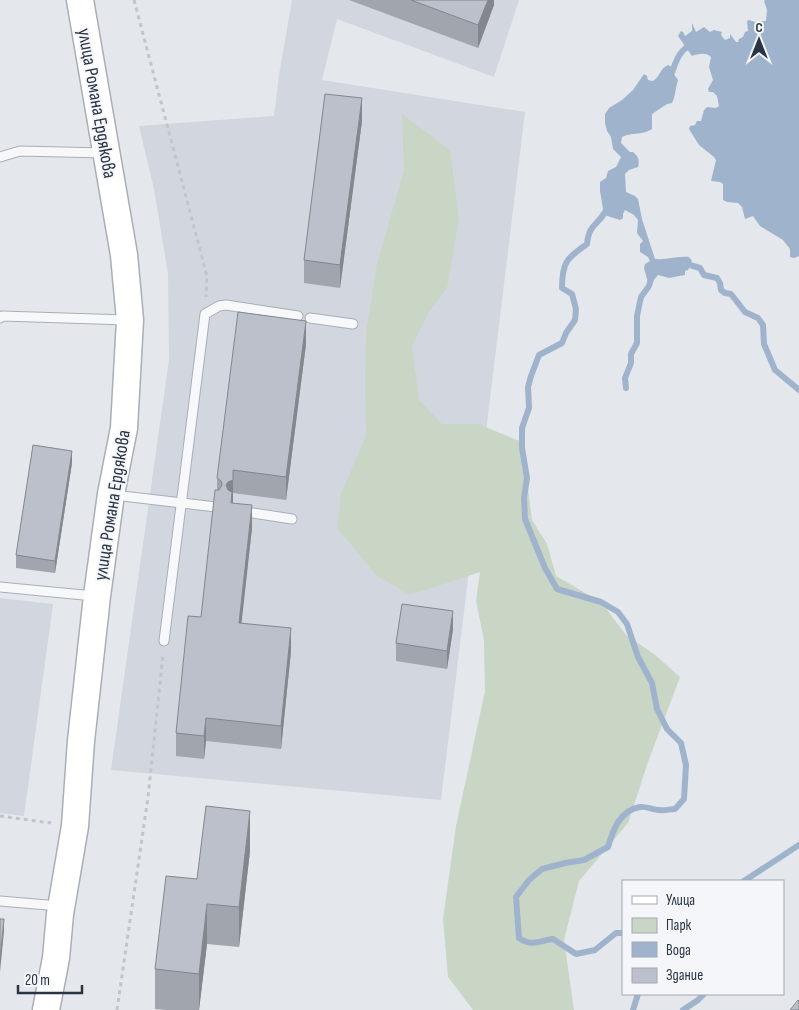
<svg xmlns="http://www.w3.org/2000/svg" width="799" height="1010" font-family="'Sofia Sans Condensed',sans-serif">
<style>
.built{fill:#d2d6de}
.green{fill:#c9d6c5}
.water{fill:#9fb4cc}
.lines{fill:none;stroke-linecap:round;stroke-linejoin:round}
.stream{stroke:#9fb4cc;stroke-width:6}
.lane-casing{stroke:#a9aeb7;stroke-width:11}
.secondary-casing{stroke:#a9aeb7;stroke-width:29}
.path{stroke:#c2c5cb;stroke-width:3;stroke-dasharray:4 4;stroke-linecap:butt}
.lane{stroke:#f7f8fa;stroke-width:9}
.secondary{stroke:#fff;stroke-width:26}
.wall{fill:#a1a5ae}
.shaded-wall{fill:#83868d}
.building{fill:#bbc0ca;stroke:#83868d}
.labels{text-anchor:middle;stroke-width:4;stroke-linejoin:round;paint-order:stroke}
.street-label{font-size:19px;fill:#2b3445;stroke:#f4f6f9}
</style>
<rect width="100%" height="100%" fill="#e4e7ec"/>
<g class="built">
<path d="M 292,0 L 519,0 L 494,77 L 337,19 L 322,80 L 525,112 L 441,800 L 111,770 L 169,360 L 168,274 L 154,189 L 139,126 L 274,116 L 279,75 Z"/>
<path d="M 0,598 L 53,604 L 24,816 L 0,813 Z"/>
</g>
<path class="green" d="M 402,114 L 450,150 L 459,219 L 447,288 L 429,312 L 412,346 L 419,400 L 442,424 L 478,424 L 522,442 L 532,520 L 547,544 L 556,576 L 601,602 L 626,635 L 654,654 L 680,677 L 648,762 L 628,823 L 579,881 L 564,940 L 574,1010 L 473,1010 L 448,977 L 443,919 L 456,826 L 485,691 L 484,640 L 476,601 L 480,572 L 410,595 L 377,576 L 337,528 L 341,494 L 366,436 L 365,382 L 366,333 L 377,264 L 404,170 Z"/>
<g class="water">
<path d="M 765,0 L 799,0 L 799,256 L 794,258 L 790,257 L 790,249 L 783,240 L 760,226 L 753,216 L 745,219 L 742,207 L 738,203 L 727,202 L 723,200 L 723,184 L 720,182 L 711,181 L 716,160 L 714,157 L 699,145 L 689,129 L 690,126 L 695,125 L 697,121 L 701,121 L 704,110 L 707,107 L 716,108 L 719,106 L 717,96 L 713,92 L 709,92 L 708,89 L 713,80 L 709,67 L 711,57 C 706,52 698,54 692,56 L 678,36 L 681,31 L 683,32 L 685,36 L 692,31 L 692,23 L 696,32 L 704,27 L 710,32 L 714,30 L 722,32 L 721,35 L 725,40 L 730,38 L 730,34 L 736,42 L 738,42 L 739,39 L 743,37 L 745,32 L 748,31 L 747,21 L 749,20 L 755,22 L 766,21 L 767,10 L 764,1 Z"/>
<path d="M 668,65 L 674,68 L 673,73 L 678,80 C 676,86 675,98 672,103 L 667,104 L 652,114 L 652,129 C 641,136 631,132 622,137 L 621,143 L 630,152 L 633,152 C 638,156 640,160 638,167 L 629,170 L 625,174 L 626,192 L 635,196 L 638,199 L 642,219 L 655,259 C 667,260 677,256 689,257 L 692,261 L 688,270 L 685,271 L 685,275 L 669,278 L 658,275 L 649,286 L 644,268 L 645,264 L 650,261 L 648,257 L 640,252 L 640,244 L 643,241 L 637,233 L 638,220 L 634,215 L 625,210 L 623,214 L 623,218 L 620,220 L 604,215 L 600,191 L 600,182 L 606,178 L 608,171 L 616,167 L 621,157 L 613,149 L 611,137 L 607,131 L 605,123 L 605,114 L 609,108 L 622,100 L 633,90 L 644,74 L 647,76 L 648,80 L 653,81 C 660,77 660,68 668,65 Z"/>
</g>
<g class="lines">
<g class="stream">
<path d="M 671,75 C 676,62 679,49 693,44"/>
<path d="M 607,208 C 600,225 589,222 587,244 C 567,258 562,262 562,288 L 572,294 L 576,309 L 575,320 L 566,333 L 562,343 L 539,355 L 531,376 L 528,387 L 529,408 L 522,428 L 522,448 L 527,478 L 524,498 L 525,519 L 545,568 L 557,589 L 601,602 L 618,612 L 627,624 L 638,657 L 652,683 L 657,709 L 667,729 L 681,743 L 686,765 L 684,799 L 675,809 C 670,809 665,811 660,810 C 653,810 646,806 640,807 C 620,810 613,830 608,847 L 584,860 L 565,863 L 542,869 L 529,880 L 516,897 L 519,938 C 532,947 538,941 553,939 L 576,954 L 595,950 L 616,933 L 623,933"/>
<path d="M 683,263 L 700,268 L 704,275 L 717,278 L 720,283 L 721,290 L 725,293 L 731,294 L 745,312 L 758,318 L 763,325 L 764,344 L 775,370 L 799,390"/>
<path d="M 626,388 L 625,378 L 631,363 L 631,354 L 637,343 L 637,316 L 641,297 L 649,286 L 651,279"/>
<path d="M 744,881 L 799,845"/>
<path d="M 633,1010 L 638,994"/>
<path d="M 683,1010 L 698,1000 L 704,994"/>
</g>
<g class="lane-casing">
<g id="lane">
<path d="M 0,157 L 20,151 L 104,153"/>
<path d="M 0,318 L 2,316 L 127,320"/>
<path d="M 310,318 L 353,324"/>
<path d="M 114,495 L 216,507"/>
<path d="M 240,511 L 292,519"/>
<path d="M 0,587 L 94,596"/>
<path d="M 164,641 L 205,314 L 219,306 L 226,305 L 298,316"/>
<path d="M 0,901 L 59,906"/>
</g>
</g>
<g class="secondary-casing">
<path id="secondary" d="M 46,1010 L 56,958 L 60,914 L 75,826 L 81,741 L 97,596 L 111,494 L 124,428 L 130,320 L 124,255 L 80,0"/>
</g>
<g class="path">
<path d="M 134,0 L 207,276 L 206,297"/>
<path d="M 0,816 L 51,823"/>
<path d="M 117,1010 L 148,797 L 163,655"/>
</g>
<use href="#lane" class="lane"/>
<use href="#secondary" class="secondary"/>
</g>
<g class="wall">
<path d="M 349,0 L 494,0 L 494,5 L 478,48 Z"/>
<path d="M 362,121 L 340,288 L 304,283 L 304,260 Z"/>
<path d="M 306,344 L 286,500 L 233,493 L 233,503 L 252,528 L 241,623 L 291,651 L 281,749 L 206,741 L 204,759 L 176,756 L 176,733 L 201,617 L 217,490 L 217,478 Z"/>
<path d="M 72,463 L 55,573 L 16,568 L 16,555 Z"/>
<path d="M 453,629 L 447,669 L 396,661 L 396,643 Z"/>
<path d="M 250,851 L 239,947 L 207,944 L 199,1010 L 167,1010 L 155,1009 L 155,969 L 197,879 Z"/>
</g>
<g class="shaded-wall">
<path d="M 488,0 L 494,0 L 494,5 L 478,48 L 478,25 Z"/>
<path d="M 362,98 L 362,121 L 340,288 L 340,265 Z"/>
<path d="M 306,321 L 306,344 L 286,500 L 286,477 Z"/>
<path d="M 72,451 L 72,463 L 55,573 L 55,561 Z"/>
<path d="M 233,470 L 233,503 L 232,503 L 226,485 Z"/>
<path d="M 252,505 L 252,528 L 239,646 L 239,623 Z"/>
<path d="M 453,611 L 453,629 L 447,669 L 447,651 Z"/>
<path d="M 291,628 L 291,651 L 281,749 L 281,726 Z"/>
<path d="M 206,718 L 206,741 L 204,759 L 204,736 Z"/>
<path d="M 250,811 L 250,851 L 239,947 L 239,907 Z"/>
<path d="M 207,904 L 207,944 L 199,1010 L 199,974 Z"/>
<path d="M 4,919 L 4,931 L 0,972 L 0,960 Z"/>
</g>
<g class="building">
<path d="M 411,0 L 488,0 L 478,25 Z"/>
<path d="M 325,94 L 362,98 L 340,265 L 304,260 Z"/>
<path d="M 238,312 L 306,321 L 286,477 L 233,470 L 233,480 L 228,482 L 226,485 L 228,490 L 232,492 L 231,503 L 252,505 L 239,623 L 291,628 L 281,726 L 206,718 L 204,736 L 176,733 L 188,616 L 201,617 L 215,490 L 219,490 L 222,485 L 221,481 L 217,478 Z"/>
<path d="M 33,445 L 72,451 L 55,561 L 16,555 Z"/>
<path d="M 402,604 L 453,611 L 447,651 L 396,643 Z"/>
<path d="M 206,806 L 250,811 L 239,907 L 207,904 L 199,974 L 155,969 L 166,876 L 197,879 Z"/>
<path d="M 0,919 L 4,919 L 0,960 Z"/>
<path d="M 798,1000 L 799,1001 L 799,1010 L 790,1010 Z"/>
</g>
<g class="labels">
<g class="street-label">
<text transform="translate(98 103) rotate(80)" y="7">улица Романа Ердякова</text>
<text transform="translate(111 505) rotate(-81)" y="7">улица Романа Ердякова</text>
</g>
</g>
<rect x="622" y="880" width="162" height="115" fill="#f4f6f9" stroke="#a4a8b1"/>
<rect x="632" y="896" width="25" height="8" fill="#ffffff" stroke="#a4a8b1"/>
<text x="666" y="905" font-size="15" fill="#2b3445">Улица</text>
<rect x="632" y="918" width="25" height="15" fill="#c9d6c5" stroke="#a4a8b1"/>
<text x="666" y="930" font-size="15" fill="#2b3445">Парк</text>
<rect x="632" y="942" width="25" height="15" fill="#9fb4cc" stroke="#a4a8b1"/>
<text x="666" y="955" font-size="15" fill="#2b3445">Вода</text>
<rect x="632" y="968" width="25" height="15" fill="#bbc0ca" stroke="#a4a8b1"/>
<text x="666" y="980" font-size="15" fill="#2b3445">Здание</text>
<g transform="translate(759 40)" stroke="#f4f6f9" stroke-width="4" paint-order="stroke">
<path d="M0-4L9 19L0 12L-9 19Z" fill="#2b3445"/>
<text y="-8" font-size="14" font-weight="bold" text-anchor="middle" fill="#2b3445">С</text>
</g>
<path d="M18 985v8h64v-8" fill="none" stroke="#2b3445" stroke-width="2.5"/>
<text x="25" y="985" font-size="15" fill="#2b3445" stroke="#f4f6f9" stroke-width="4" paint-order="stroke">20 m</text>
</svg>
